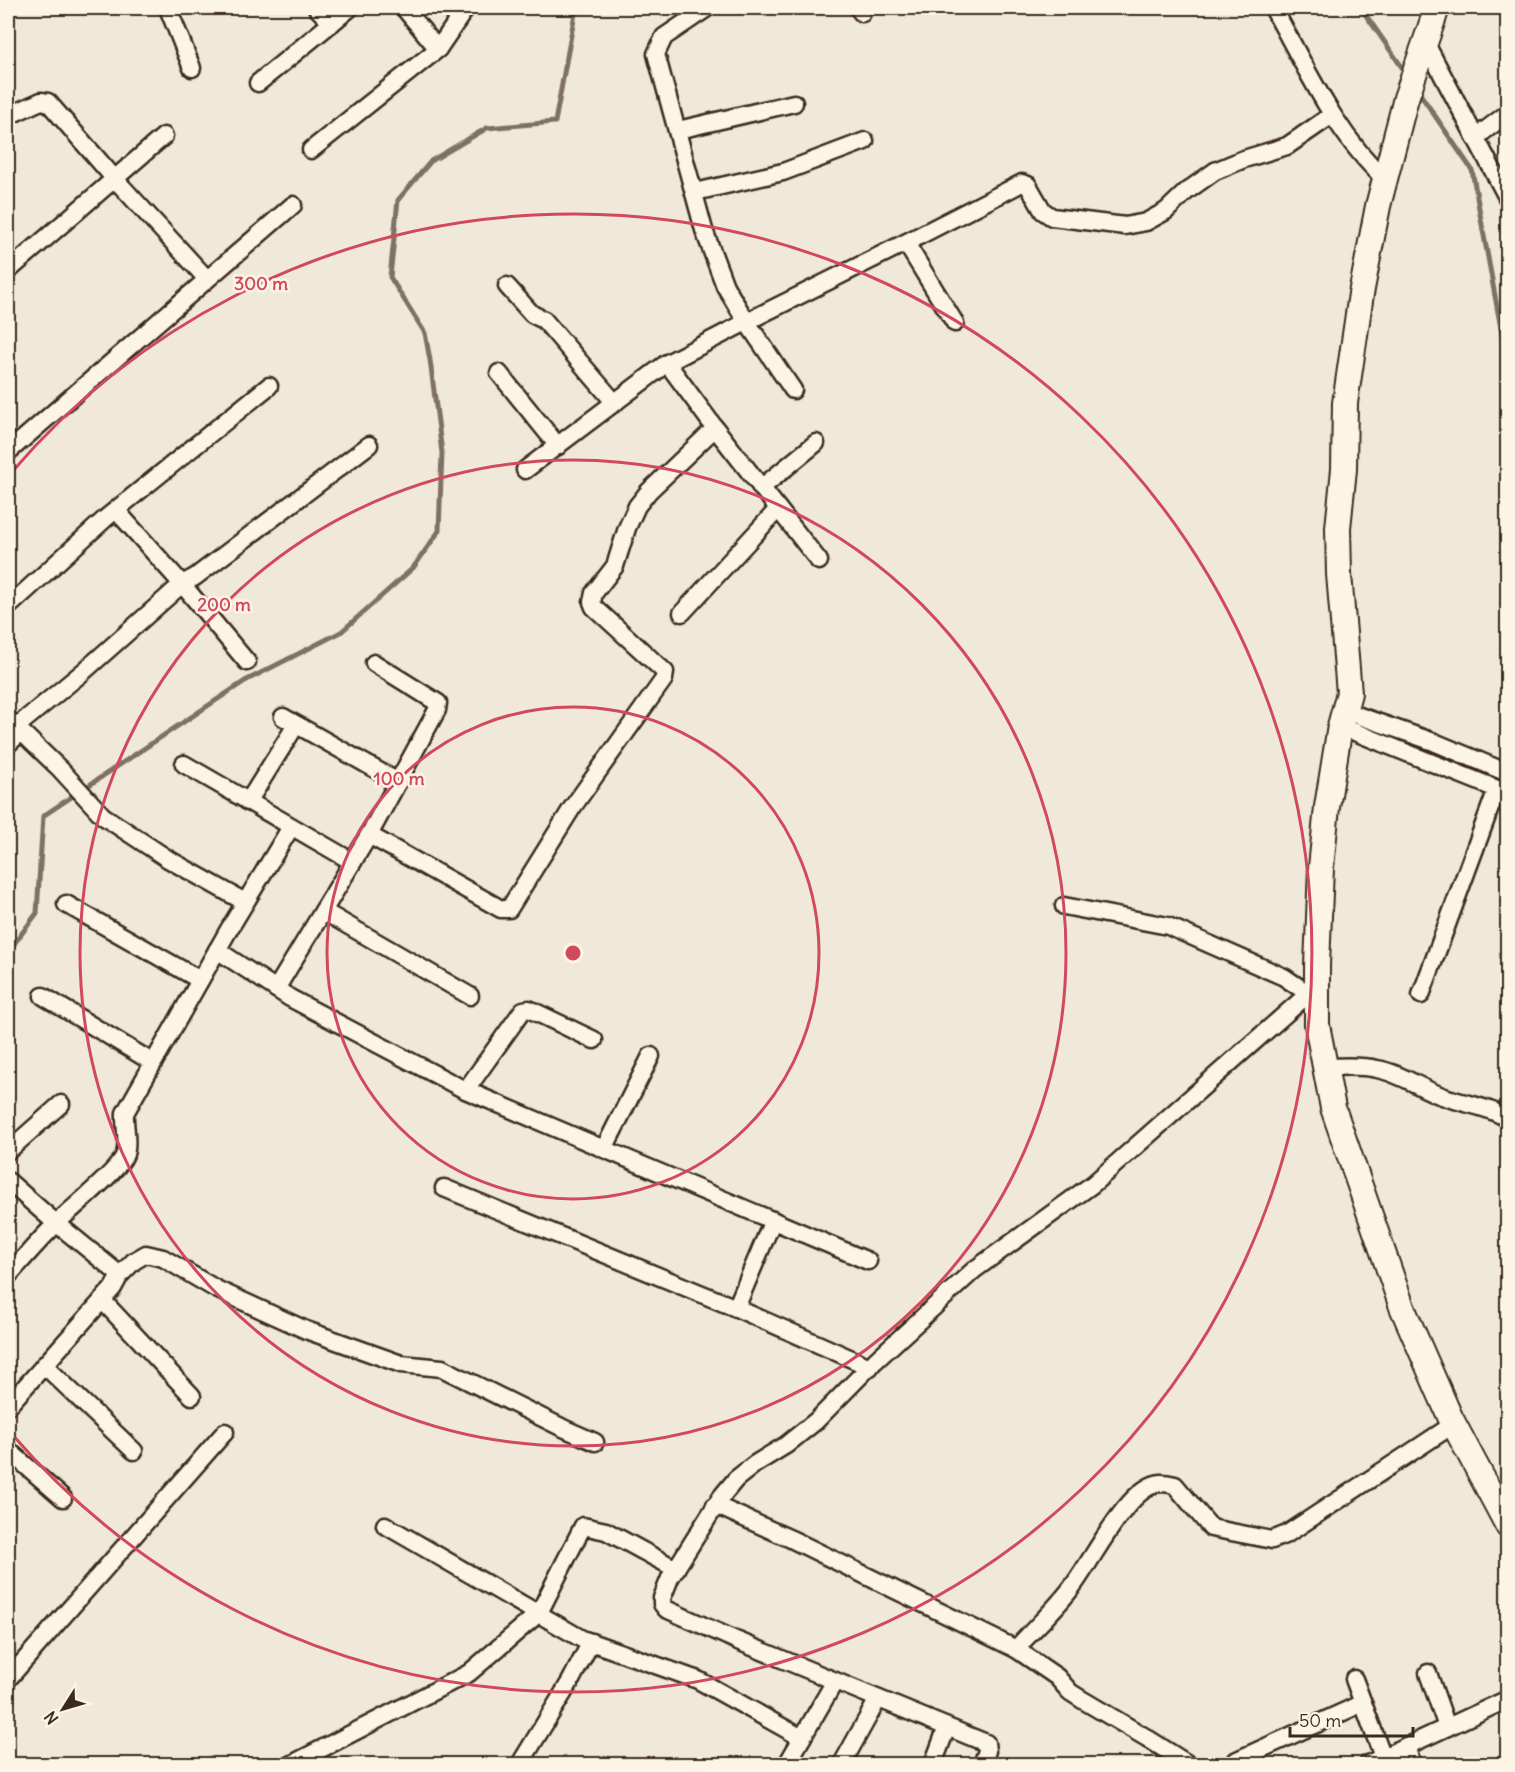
<svg xmlns="http://www.w3.org/2000/svg" width="1515" height="1772" font-family="Delius,sans-serif">
<style>
.lines{fill:none;stroke-linecap:round;stroke-linejoin:round}
.stream{stroke:#7e7163;stroke-width:5}
.street-casing{stroke:#3b2a1e;stroke-width:21}
.secondary-casing{stroke:#3b2a1e;stroke-width:28}
.street{stroke:#fcf5e5;stroke-width:16}
.secondary{stroke:#fcf5e5;stroke-width:24}
.ring{fill:none;stroke:#d1495b;stroke-width:3}
.centre{fill:#d1495b;stroke:#fcf5e5;stroke-width:3}
.ring-label{font-size:18px;text-anchor:middle;font-weight:bold;fill:#d1495b;stroke:#fcf5e5;stroke-width:5;stroke-linejoin:round;paint-order:stroke}
</style>
<rect width="100%" height="100%" fill="#f0e9d9"/>
<filter id="ink" filterUnits="userSpaceOnUse"><feTurbulence type="fractalNoise" baseFrequency=".0167" numOctaves="2"/><feDisplacementMap in="SourceGraphic" scale="12" xChannelSelector="R" yChannelSelector="G"/><feConvolveMatrix kernelMatrix="1 2 1 2 8 2 1 2 1" color-interpolation-filters="sRGB"/></filter>
<g filter="url(#ink)">
<g class="lines">
<g class="stream">
<path d="M 1361,8 L 1406,73"/>
<path d="M 1416,88 L 1472,170 L 1508,367"/>
<path d="M 8,952 L 37,913 L 43,816 L 245,681 L 341,632 L 413,568 L 439,531 L 442,453 L 430,360 L 425,333 L 390,277 L 398,200 L 431,161 L 487,128 L 555,122 L 576,8"/>
</g>
<g class="street-casing">
<g id="street">
<path d="M 168,8 L 192,68"/>
<path d="M 317,8 L 332,23"/>
<path d="M 404,8 L 438,49"/>
<path d="M 707,8 L 664,37 L 656,54 L 704,230 L 725,286 L 746,321 L 793,390"/>
<path d="M 858,8 L 862,13"/>
<path d="M 1273,8 C 1305,65 1335,134 1385,179"/>
<path d="M 1425,42 L 1508,199"/>
<path d="M 258,83 L 350,8"/>
<path d="M 8,116 L 41,101 L 48,102 L 114,178 L 207,279"/>
<path d="M 678,130 L 794,103"/>
<path d="M 1475,138 L 1508,113"/>
<path d="M 311,150 L 438,49 L 466,8"/>
<path d="M 695,192 L 783,172 L 865,141"/>
<path d="M 906,243 L 955,323"/>
<path d="M 8,271 L 164,136"/>
<path d="M 507,286 L 532,314 L 544,320 L 615,403"/>
<path d="M 667,363 L 715,428 L 819,561"/>
<path d="M 499,373 L 558,446"/>
<path d="M 8,452 L 293,205"/>
<path d="M 525,470 L 667,363 L 752,319 L 909,241 L 1022,183 L 1028,185 L 1043,211 L 1052,217 L 1125,226 L 1146,222 L 1166,211 L 1187,191 L 1215,171 L 1244,159 L 1287,146 L 1332,115"/>
<path d="M 761,488 L 816,443"/>
<path d="M 116,510 L 182,584 L 247,662"/>
<path d="M 8,607 L 106,518 L 269,386"/>
<path d="M 682,613 L 778,509"/>
<path d="M 1345,711 L 1434,742 L 1508,773"/>
<path d="M 283,717 L 398,782"/>
<path d="M 8,719 L 60,769 L 103,816 L 168,859 L 245,902"/>
<path d="M 1340,726 L 1507,793"/>
<path d="M 16,727 L 83,672 L 182,584 L 195,577 L 369,445"/>
<path d="M 8,744 L 21,732"/>
<path d="M 184,764 L 353,862"/>
<path d="M 248,802 L 296,725"/>
<path d="M 369,835 L 501,909 L 509,909 L 572,808 L 664,679 L 665,672 L 594,607 L 592,602 L 594,593 L 615,566 L 627,528 L 637,506 L 649,491 L 715,428"/>
<path d="M 66,904 L 200,980"/>
<path d="M 1064,906 L 1168,926 L 1284,977 L 1309,994"/>
<path d="M 323,911 L 470,996"/>
<path d="M 217,950 L 290,998 L 463,1089 L 868,1261"/>
<path d="M 276,989 L 369,835 L 437,710 L 438,703 L 374,663"/>
<path d="M 1421,995 L 1497,789"/>
<path d="M 43,996 L 152,1062"/>
<path d="M 1326,1067 C 1342,1067 1360,1065 1377,1069 C 1400,1073 1420,1088 1442,1096 C 1463,1104 1488,1106 1508,1119"/>
<path d="M 466,1090 L 523,1010 L 529,1009 L 594,1040"/>
<path d="M 604,1149 L 651,1056"/>
<path d="M 8,1151 L 61,1104"/>
<path d="M 8,1181 L 50,1218 L 120,1275 L 113,1288 L 8,1406"/>
<path d="M 444,1188 L 736,1308 L 870,1367"/>
<path d="M 120,1275 L 134,1261 L 146,1254 L 163,1258 L 216,1289 L 306,1330 L 401,1364 L 442,1368 L 563,1428 L 595,1442"/>
<path d="M 8,1276 C 24,1258 40,1239 58,1222 C 72,1208 120,1170 125,1154 C 129,1142 124,1125 125,1113 L 228,931 L 291,827"/>
<path d="M 102,1300 L 192,1396"/>
<path d="M 736,1308 L 773,1220"/>
<path d="M 44,1365 L 134,1451"/>
<path d="M 8,1450 L 63,1498"/>
<path d="M 715,1505 L 791,1539 L 1016,1649 L 1057,1677 L 1070,1692 L 1081,1699 L 1147,1738 L 1188,1764"/>
<path d="M 385,1525 L 582,1639 L 698,1680 L 802,1738"/>
<path d="M 1016,1649 C 1034,1628 1056,1609 1072,1587 C 1092,1562 1128,1485 1161,1483 C 1165,1483 1171,1484 1175,1485 L 1211,1528 L 1272,1540 L 1287,1534 L 1454,1424"/>
<path d="M 1428,1673 L 1447,1727"/>
<path d="M 8,1679 L 225,1432"/>
<path d="M 1354,1679 L 1383,1757"/>
<path d="M 1406,1746 L 1412,1764"/>
<path d="M 292,1764 L 469,1673 L 539,1613 L 583,1526 L 606,1531 L 676,1569"/>
<path d="M 520,1764 L 570,1682 L 591,1642"/>
<path d="M 787,1764 L 835,1681"/>
<path d="M 842,1764 L 878,1699"/>
<path d="M 933,1764 L 947,1727"/>
<path d="M 982,1764 L 987,1751 L 986,1743 L 738,1641 L 666,1609 L 662,1604 L 662,1598 L 670,1578 L 721,1497 L 736,1479 L 755,1464 L 786,1445 L 816,1421 L 875,1361 L 974,1270 L 1093,1184 L 1316,987"/>
<path d="M 1232,1764 L 1237,1760 L 1363,1703"/>
<path d="M 1368,1764 L 1508,1699"/>
</g>
</g>
<g class="secondary-casing">
<path id="secondary" d="M 1437,8 L 1406,98 L 1378,206 L 1361,294 L 1345,403 L 1344,469 L 1338,528 L 1339,574 L 1349,693 L 1340,726 L 1327,807 L 1321,868 L 1317,965 L 1317,1025 L 1333,1108 L 1402,1307 L 1451,1419 L 1508,1526"/>
</g>
<use href="#street" class="street"/>
<use href="#secondary" class="secondary"/>
</g>
</g>
<g class="ring">
<circle cx="573" cy="953" r="246"/>
<circle cx="573" cy="953" r="493"/>
<path d="M11 473A739 739 0 1 1 11 1433"/>
</g>
<circle cx="573" cy="953" r="9" class="centre"/>
<g class="ring-label">
<text x="261" y="290">300 m</text>
<text x="224" y="611">200 m</text>
<text x="399" y="785">100 m</text>
</g>
<rect width="1515" height="1772" fill="none" stroke="#fcf5e5" stroke-width="30"/>
<rect x="15" y="15" width="1485" height="1742" fill="none" stroke="#3b2a1e" stroke-width="2" filter="url(#ink)"/>
<g transform="translate(63 1709) rotate(233)" stroke="#fcf5e5" stroke-width="4.5" paint-order="stroke">
<path d="M0-4.5L10 22L0 15L-10 22Z" fill="#3b2a1e"/>
<text y="-9" font-size="16" font-weight="bold" text-anchor="middle" fill="#3b2a1e">N</text>
</g>
<path d="M1290 1727v9h123v-9" fill="none" stroke="#3b2a1e" stroke-width="3"/>
<text x="1299" y="1727" font-size="18" fill="#3b2a1e" stroke="#fcf5e5" stroke-width="4.5" paint-order="stroke">50 m</text>
</svg>
